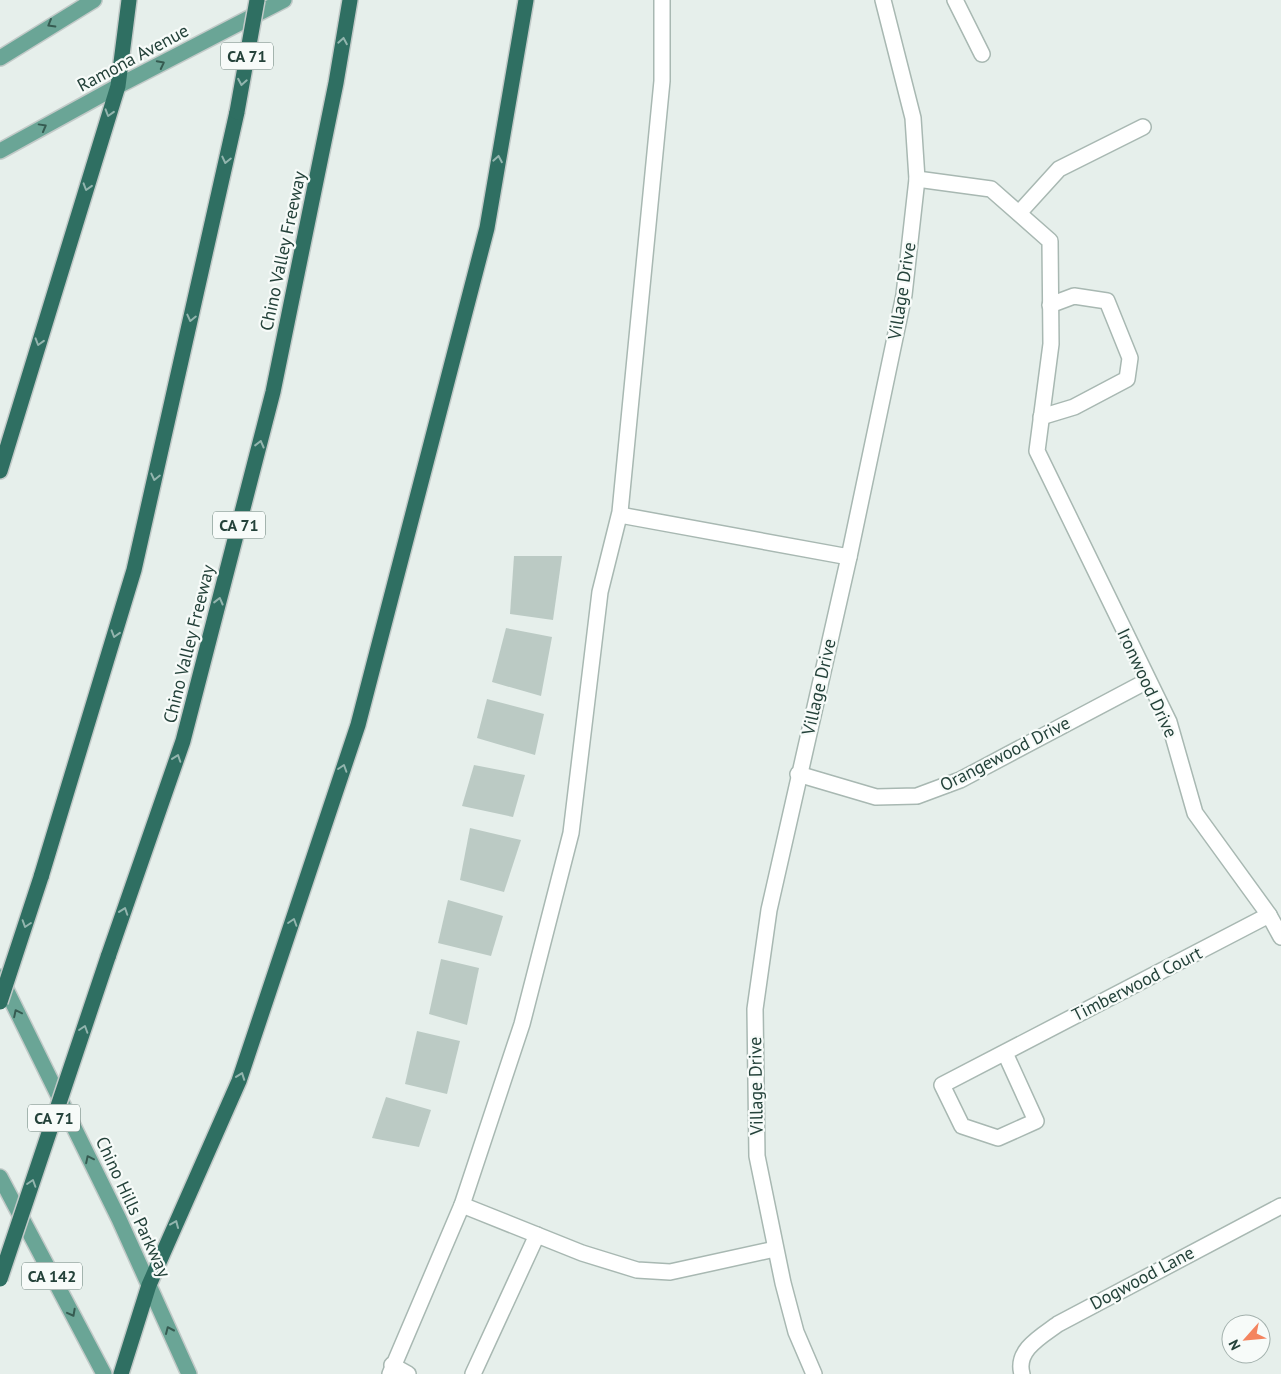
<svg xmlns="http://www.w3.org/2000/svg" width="1281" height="1374" font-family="'PT Sans',sans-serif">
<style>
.building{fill:#bbcac4}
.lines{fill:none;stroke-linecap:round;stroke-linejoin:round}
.minor-casing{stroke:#a8b8b2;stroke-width:18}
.major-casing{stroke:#c2cac8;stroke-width:18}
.highway-casing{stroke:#c2cac8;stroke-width:18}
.minor{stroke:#fff;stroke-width:15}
.major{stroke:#6aa596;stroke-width:15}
.highway{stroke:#2f6f62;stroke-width:15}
.highway-bridge-casing{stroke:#c2cac8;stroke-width:18;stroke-linecap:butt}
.highway-bridge{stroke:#2f6f62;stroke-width:15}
.oneway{stroke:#365b51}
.oneway2{stroke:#93b5ae}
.labels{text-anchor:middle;stroke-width:4.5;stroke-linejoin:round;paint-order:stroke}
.shield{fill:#f7fbf9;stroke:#637a73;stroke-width:1}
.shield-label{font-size:16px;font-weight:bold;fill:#24423a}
.street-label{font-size:18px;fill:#24423a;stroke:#f7fbf9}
</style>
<rect width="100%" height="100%" fill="#e6efeb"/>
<g class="building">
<path d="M 514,556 L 562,556 L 553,620 L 510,614 Z"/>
<path d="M 506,628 L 552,637 L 541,696 L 492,682 Z"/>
<path d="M 487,699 L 544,714 L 535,755 L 477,738 Z"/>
<path d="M 474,765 L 525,775 L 513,817 L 462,806 Z"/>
<path d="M 470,828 L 521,840 L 504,892 L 460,880 Z"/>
<path d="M 448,900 L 503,916 L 491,956 L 438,943 Z"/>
<path d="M 441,959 L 479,968 L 467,1025 L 429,1014 Z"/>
<path d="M 417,1031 L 460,1041 L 447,1094 L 405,1084 Z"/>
<path d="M 386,1097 L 431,1110 L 419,1147 L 372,1138 Z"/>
</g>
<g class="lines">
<g class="minor-casing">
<g id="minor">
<path d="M 955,0 L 982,54"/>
<path d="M 917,179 L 991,189 L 1050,241 L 1051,344 L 1037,451 L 1169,722 L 1195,813 L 1269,915 L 1281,937"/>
<path d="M 1019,213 L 1059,169 L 1143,127"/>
<path d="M 1041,417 L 1074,407 L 1127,379 L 1130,358 L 1107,301 L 1074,296 L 1050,305"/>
<path d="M 620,515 L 849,557"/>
<path d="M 798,774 L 876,797 L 917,796 L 960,780 L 1147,681"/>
<path d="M 1005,1053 L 1036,1121 L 998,1138 L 962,1126 L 942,1085 L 1269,915"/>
<path d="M 462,1205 L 582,1253 L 637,1270 L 670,1272 L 775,1249"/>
<path d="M 392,1365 L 408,1374"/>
<path d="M 390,1374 L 462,1205 L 522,1024 L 571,833 L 600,592 L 620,512 L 662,81 L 662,0"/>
<path d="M 473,1374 L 537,1235"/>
<path d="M 814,1374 L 796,1332 L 783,1283 L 757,1156 L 755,1009 L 769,910 L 849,557 L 904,295 L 917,179 L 913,118 L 883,0"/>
<path d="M 1022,1374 C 1015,1350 1042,1336 1058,1324 L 1281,1206"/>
</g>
</g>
<g class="major-casing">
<g id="major">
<path d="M 0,58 L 94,0"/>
<path d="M 0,151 L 118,86 L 284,0"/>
<path d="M 0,977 L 119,1219 L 189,1374"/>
<path d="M 0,1177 L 104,1374"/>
</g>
</g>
<g class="highway-casing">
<g id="highway">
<path d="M 0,471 L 118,86 L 129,0"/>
<path d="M 41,877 L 134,570 L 237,112"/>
<path d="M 108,957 L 183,741 L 273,392 L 336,83 L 350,0"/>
<path d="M 121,1374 L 149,1285 L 239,1081 L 358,725 L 487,228 L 526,0"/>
</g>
</g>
<use href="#minor" class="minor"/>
<use href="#major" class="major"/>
<use href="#highway" class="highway"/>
<g class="highway-bridge-casing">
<g id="highway-bridge">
<path d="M 237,112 L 257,0"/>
<path d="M 0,1002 L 41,877"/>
<path d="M 0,1279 L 108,957"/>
</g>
</g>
<use href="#highway-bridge" class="highway-bridge"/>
</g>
<defs><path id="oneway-chevron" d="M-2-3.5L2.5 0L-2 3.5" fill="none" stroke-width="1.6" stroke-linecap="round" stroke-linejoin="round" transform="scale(1.25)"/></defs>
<g class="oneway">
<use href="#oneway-chevron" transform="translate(51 24) rotate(150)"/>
<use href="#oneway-chevron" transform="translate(161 64) rotate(-27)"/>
<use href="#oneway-chevron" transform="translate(43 127) rotate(-29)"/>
<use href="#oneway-chevron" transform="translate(17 1013) rotate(-116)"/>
<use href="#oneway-chevron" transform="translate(89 1159) rotate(-116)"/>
<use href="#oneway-chevron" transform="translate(72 1313) rotate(62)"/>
<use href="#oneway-chevron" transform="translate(169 1330) rotate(-114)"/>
</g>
<g class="oneway2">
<use href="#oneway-chevron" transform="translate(343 41) rotate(-80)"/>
<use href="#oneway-chevron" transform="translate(242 82) rotate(100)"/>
<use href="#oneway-chevron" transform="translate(109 113) rotate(107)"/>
<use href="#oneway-chevron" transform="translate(498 159) rotate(-80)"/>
<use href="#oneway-chevron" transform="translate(226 160) rotate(103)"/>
<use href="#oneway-chevron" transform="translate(87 187) rotate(107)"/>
<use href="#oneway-chevron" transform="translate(191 318) rotate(103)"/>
<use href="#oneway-chevron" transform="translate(39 342) rotate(107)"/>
<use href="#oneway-chevron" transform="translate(260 444) rotate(-76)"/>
<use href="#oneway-chevron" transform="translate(155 477) rotate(103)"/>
<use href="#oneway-chevron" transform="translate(219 601) rotate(-76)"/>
<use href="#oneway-chevron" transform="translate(115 634) rotate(107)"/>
<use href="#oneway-chevron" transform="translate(177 758) rotate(-71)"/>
<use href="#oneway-chevron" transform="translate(343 768) rotate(-72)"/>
<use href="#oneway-chevron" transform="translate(124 911) rotate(-71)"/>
<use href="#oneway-chevron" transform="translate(293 922) rotate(-72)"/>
<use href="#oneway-chevron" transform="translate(26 924) rotate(108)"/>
<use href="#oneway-chevron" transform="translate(84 1029) rotate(-72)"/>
<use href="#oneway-chevron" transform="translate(241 1076) rotate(-70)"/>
<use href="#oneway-chevron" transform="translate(32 1183) rotate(-72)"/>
<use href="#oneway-chevron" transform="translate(175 1224) rotate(-67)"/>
</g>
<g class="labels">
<g class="shield">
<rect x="221" y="42.5" width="52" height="27" rx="4"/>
<rect x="213" y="511.5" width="52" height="27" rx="4"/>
<rect x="28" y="1104.5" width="52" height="27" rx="4"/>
<rect x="22" y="1262.5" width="60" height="27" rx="4"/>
</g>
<g class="shield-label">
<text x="247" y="62">CA 71</text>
<text x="239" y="531">CA 71</text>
<text x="54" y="1124">CA 71</text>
<text x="52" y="1282">CA 142</text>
</g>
<g class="street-label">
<text transform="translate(133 58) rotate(-28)" y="6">Ramona Avenue</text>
<text transform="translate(283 251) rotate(-78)" y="6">Chino Valley Freeway</text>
<text transform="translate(902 291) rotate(-81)" y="6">Village Drive</text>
<text transform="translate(189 644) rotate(-76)" y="6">Chino Valley Freeway</text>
<text transform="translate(1147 683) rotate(65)" y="6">Ironwood Drive</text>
<text transform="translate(819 687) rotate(-77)" y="6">Village Drive</text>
<text transform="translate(1005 754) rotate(-27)" y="6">Orangewood Drive</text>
<text transform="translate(1137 984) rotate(-27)" y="6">Timberwood Court</text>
<text transform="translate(756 1086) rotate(-91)" y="6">Village Drive</text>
<text transform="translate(133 1207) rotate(65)" y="6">Chino Hills Parkway</text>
<text transform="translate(1142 1278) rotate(-28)" y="6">Dogwood Lane</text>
</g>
</g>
<g transform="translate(1246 1339) rotate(243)"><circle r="24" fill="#f7fbf9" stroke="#a3b1ad"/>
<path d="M0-4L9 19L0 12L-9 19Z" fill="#f4845f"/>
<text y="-8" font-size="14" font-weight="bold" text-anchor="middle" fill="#24423a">N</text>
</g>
</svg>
